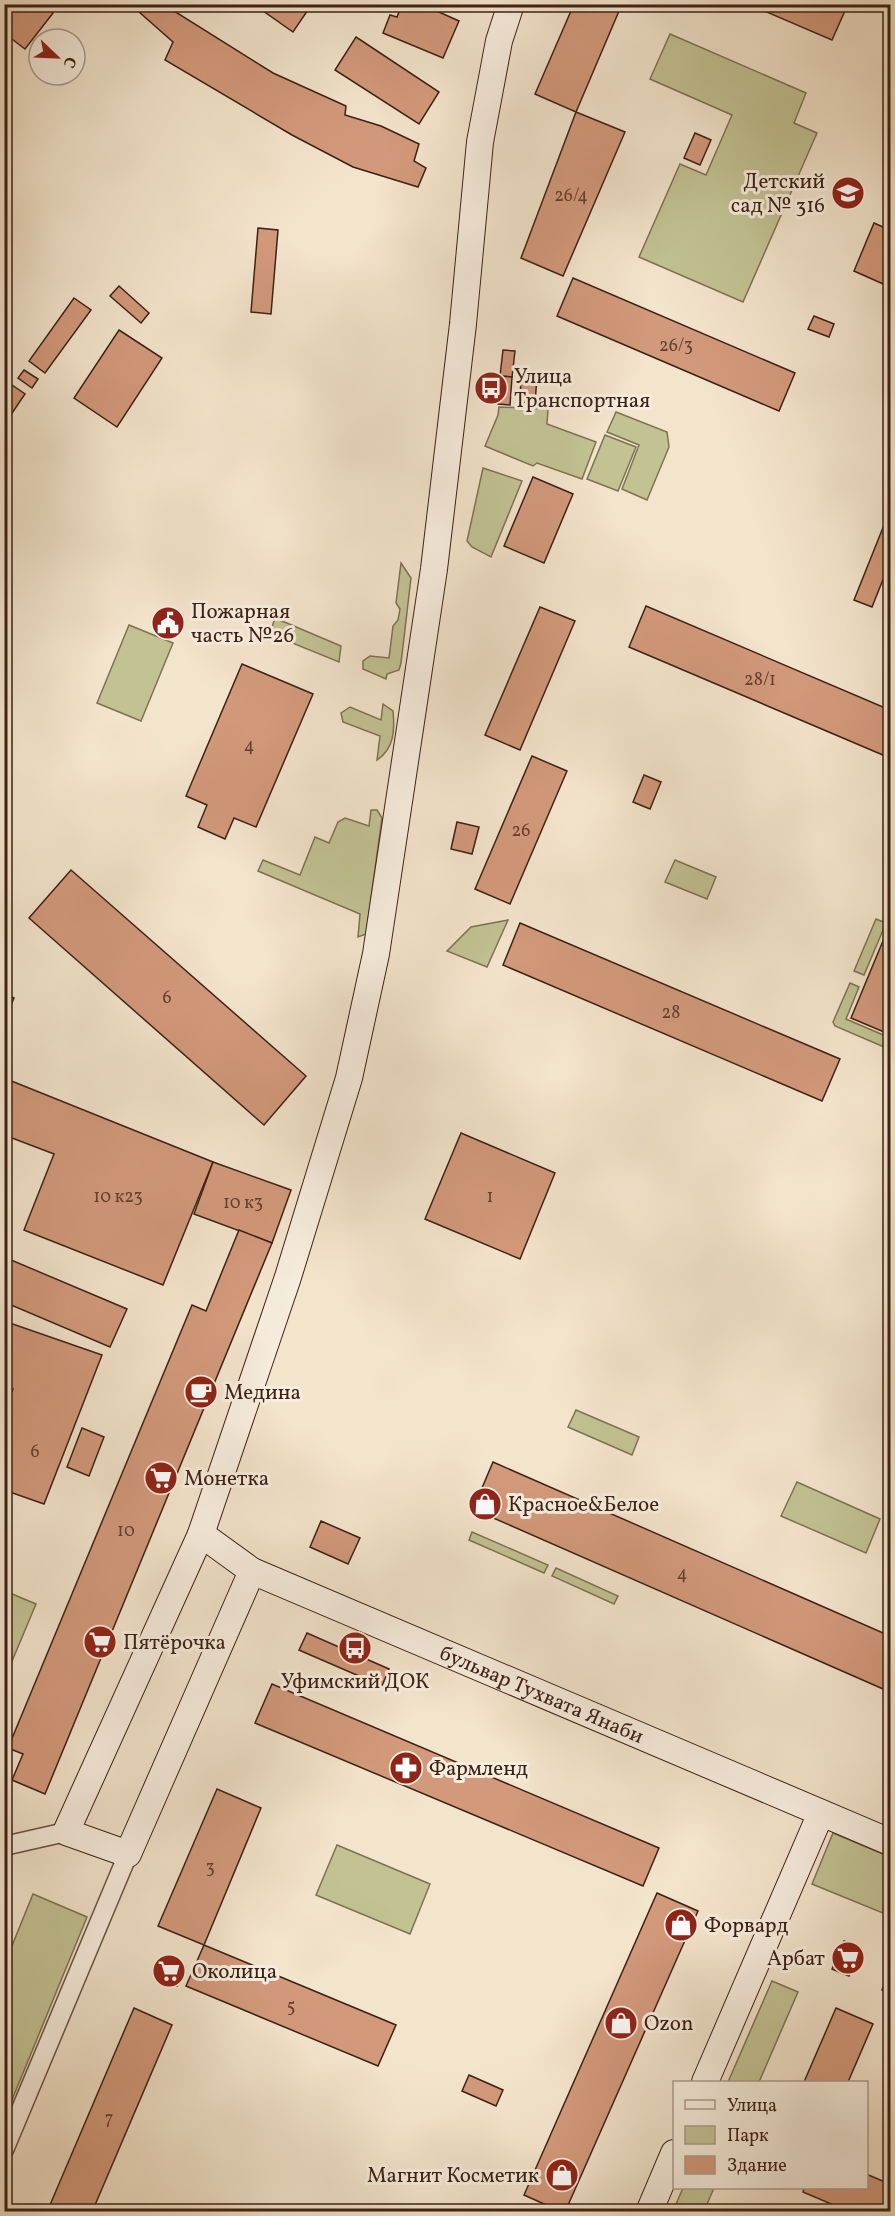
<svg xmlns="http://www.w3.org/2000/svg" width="895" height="2216" font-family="Vollkorn,serif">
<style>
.green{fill:#c2c293;stroke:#7f7254;stroke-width:1.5}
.building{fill:#d2997b;stroke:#3c2115;stroke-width:1.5}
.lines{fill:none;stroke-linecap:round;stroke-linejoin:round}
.street-casing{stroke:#6a5243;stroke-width:21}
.secondary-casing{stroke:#3c2115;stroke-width:28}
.street{stroke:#f7edde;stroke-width:18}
.secondary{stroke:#f7edde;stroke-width:26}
.labels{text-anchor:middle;stroke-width:6;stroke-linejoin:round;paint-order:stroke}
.number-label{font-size:18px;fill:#623f2e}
.poi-label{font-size:21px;fill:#3c2115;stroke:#f7edde;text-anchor:start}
.street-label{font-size:21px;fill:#3c2115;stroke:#f7edde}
</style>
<rect width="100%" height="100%" fill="#f3e4cc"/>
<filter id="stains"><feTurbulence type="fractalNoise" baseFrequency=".00333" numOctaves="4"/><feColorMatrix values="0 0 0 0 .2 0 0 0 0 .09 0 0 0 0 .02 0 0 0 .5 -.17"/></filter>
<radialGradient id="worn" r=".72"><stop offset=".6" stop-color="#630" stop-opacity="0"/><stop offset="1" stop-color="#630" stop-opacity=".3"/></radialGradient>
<g class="green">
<path d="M 670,34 L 806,93 L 794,123 L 817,133 L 743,302 L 639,257 L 680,164 L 706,175 L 732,115 L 650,79 Z"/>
<path d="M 499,407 L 548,409 L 547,424 L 596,442 L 582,479 L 537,463 L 533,466 L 485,446 L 498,415 Z"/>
<path d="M 616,412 L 667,432 L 669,447 L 647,500 L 622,489 L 639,445 L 607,432 Z"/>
<path d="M 605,435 L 636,447 L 618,491 L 587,479 Z"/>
<path d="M 483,468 L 522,481 L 491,557 L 472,547 L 467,541 Z"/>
<path d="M 401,563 L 411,578 L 401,663 L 399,670 L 387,674 L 386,679 L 363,669 L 363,661 L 370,656 L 389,658 L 393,626 L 398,620 L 400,609 L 396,603 Z"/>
<path d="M 275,618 L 341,646 L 339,662 L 275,636 L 271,630 Z"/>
<path d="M 129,625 L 173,643 L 141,721 L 97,703 Z"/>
<path d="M 383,704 L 393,711 C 395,730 394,749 377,760 L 380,736 L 343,722 L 341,713 L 350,707 L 381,720 Z"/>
<path d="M 371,810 L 377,810 L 382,818 L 366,934 L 358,937 L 360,914 L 258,871 L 263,860 L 300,875 L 315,837 L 329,843 L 338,822 L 345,818 L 369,826 Z"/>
<path d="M 675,860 L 716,877 L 707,899 L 665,882 Z"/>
<path d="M 876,919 L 886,923 L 864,975 L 854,971 Z"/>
<path d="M 508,920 L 487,967 L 447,951 L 471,927 Z"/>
<path d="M 850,983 L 859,987 L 846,1019 L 888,1037 L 884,1047 L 835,1026 L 833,1022 Z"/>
<path d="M 576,1410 L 639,1437 L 632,1455 L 568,1427 Z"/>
<path d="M 797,1482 L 880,1519 L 866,1553 L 781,1516 Z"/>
<path d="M 472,1532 L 548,1565 L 544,1573 L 469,1540 Z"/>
<path d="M 556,1568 L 618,1596 L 614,1604 L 552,1576 Z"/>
<path d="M 5,1591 L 36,1604 L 7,1673 L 4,1672 Z"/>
<path d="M 833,1833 L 890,1857 L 890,1916 L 812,1884 Z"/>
<path d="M 337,1845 L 430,1884 L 410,1934 L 316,1895 Z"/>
<path d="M 33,1894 L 87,1917 L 5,2117 L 5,1963 Z"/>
<path d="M 772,1981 L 798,1992 L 759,2082 L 728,2082 Z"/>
<path d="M 683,2188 L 714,2188 L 704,2211 L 673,2211 Z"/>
</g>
<g class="building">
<path d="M 6,4 L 42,4 L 53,13 L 25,49 L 4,33 Z"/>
<path d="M 130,4 L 163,4 L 273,73 L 346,106 L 345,115 L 381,126 L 419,144 L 414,161 L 426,168 L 418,187 L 353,167 L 292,135 L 165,60 L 173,42 Z"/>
<path d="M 262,4 L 312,4 L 293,32 L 259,8 Z"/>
<path d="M 402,4 L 421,4 L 459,21 L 443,58 L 383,33 L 390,15 L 397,17 Z"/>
<path d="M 574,4 L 622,4 L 576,112 L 535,94 Z"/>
<path d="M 748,4 L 848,4 L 832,40 Z"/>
<path d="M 356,37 L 439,92 L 419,124 L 335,70 Z"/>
<path d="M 576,112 L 625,132 L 563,276 L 521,258 Z"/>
<path d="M 695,133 L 711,140 L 700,165 L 684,158 Z"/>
<path d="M 874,223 L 890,230 L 890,287 L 854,271 Z"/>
<path d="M 258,228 L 278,230 L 271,314 L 251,312 Z"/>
<path d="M 573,278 L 795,373 L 779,411 L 557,316 Z"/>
<path d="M 119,286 L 149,313 L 141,323 L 110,296 Z"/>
<path d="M 74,298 L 91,310 L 45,373 L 29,361 Z"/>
<path d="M 814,316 L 834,324 L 829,337 L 808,329 Z"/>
<path d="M 119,330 L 162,358 L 117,427 L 74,398 Z"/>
<path d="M 503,350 L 515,351 L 512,377 L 500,376 Z"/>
<path d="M 24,370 L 38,379 L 32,388 L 18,378 Z"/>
<path d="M 500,376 L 512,377 L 510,405 L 498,404 Z"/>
<path d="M 521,376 L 537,377 L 535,403 L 520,402 Z"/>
<path d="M 12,385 L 25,394 L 4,425 L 4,395 Z"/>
<path d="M 533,477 L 573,494 L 544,563 L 504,546 Z"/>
<path d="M 890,510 L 890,562 L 872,607 L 854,600 Z"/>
<path d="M 646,606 L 890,710 L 890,758 L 629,647 Z"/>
<path d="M 540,607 L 575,621 L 520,750 L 485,735 Z"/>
<path d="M 242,664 L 313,694 L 256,827 L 234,818 L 225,839 L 198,827 L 207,805 L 186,796 Z"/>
<path d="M 532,756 L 567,771 L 510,904 L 475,889 Z"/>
<path d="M 644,775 L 661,782 L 650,809 L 633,802 Z"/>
<path d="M 457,822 L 479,827 L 472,854 L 451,849 Z"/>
<path d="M 71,870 L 306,1076 L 264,1125 L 29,918 Z"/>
<path d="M 520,923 L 840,1059 L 822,1101 L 503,965 Z"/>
<path d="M 890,924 L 890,1016 L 884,1032 L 851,1018 Z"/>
<path d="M 4,994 L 14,998 L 4,1022 Z"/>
<path d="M 4,1078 L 213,1162 L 163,1285 L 24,1230 L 54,1154 L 4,1135 Z"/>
<path d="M 461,1133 L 555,1173 L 520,1259 L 425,1219 Z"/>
<path d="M 213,1162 L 291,1190 L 272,1243 L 194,1214 Z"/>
<path d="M 239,1230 L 272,1243 L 45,1794 L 12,1780 L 23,1754 L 8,1748 L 192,1305 L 206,1311 Z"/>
<path d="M 4,1257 L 127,1309 L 110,1347 L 4,1302 Z"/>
<path d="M 4,1321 L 102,1355 L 44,1504 L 4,1490 L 4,1411 L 13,1389 L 4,1386 Z"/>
<path d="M 82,1428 L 104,1437 L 89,1476 L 67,1467 Z"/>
<path d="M 493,1462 L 890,1636 L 890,1692 L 473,1509 Z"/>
<path d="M 321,1521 L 360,1538 L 348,1564 L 310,1547 Z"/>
<path d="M 307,1633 L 389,1669 L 382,1686 L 299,1650 Z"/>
<path d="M 272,1684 L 659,1848 L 643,1886 L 255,1723 Z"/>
<path d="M 217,1789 L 261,1808 L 204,1945 L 158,1926 Z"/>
<path d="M 657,1893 L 698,1911 L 565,2212 L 562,2212 L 524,2195 Z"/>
<path d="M 844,1941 L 861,1948 L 849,1976 L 832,1969 Z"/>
<path d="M 204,1945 L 396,2025 L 378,2066 L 186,1986 Z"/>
<path d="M 162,1958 L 185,1967 L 177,1986 L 154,1976 Z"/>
<path d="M 890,1971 L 890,1994 L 882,1990 Z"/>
<path d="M 134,2008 L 172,2025 L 92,2212 L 47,2212 Z"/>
<path d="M 836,2008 L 873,2024 L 848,2082 L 804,2082 Z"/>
<path d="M 469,2075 L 503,2090 L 496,2106 L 462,2091 Z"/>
<path d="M 866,2174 L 890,2184 L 890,2212 L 850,2212 L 803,2192 L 804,2188 L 866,2188 Z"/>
</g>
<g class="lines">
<g class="street-casing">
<g id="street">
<path d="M 4,1846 L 66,1832"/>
<path d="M 4,2150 L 128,1854"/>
</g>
</g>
<g class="secondary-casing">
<g id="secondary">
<path id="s1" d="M 201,1534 L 252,1571 L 890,1842"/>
<path d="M 252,1571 L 128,1854 L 66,1832 L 201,1534 L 288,1277 L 349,1078 L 376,954 L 434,569 L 463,324 L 480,142 L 499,41 L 511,4"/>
<path d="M 705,2082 L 821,1813"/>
<path d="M 649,2212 L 674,2153"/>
</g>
</g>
<use href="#street" class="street"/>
<use href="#secondary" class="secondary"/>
</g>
<defs>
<g id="school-disc" transform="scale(1.725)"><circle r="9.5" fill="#8f2418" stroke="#f7edde"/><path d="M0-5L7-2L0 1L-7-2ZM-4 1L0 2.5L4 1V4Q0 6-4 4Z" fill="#fff"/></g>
<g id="bus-disc" transform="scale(1.725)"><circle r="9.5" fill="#8f2418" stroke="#f7edde"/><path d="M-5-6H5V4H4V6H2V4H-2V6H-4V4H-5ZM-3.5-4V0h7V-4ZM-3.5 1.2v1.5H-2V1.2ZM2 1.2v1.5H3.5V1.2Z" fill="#fff"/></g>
<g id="civic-disc" transform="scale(1.725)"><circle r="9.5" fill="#8f2418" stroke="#f7edde"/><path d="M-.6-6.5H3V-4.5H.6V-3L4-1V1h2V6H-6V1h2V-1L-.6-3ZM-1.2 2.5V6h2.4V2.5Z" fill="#fff"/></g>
<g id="cafe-disc" transform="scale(1.725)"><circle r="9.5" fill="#8f2418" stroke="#f7edde"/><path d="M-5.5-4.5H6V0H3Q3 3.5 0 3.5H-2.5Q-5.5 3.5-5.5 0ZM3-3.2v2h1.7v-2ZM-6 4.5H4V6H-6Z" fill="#fff"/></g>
<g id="supermarket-disc" transform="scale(1.725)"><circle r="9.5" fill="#8f2418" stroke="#f7edde"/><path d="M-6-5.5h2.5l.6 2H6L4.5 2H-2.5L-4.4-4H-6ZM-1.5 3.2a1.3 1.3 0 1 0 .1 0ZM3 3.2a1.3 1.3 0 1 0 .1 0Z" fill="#fff"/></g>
<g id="shop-disc" transform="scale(1.725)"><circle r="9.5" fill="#8f2418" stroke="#f7edde"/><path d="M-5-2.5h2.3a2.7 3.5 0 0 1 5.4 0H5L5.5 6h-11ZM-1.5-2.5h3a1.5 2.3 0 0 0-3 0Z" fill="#fff"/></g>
<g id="pharmacy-disc" transform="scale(1.725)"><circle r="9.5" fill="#8f2418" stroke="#f7edde"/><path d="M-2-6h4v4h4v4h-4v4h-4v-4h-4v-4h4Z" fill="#fff"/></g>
</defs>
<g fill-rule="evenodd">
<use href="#school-disc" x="848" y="193"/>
<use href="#bus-disc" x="491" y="388"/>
<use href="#civic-disc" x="168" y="623"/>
<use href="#cafe-disc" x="201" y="1392"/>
<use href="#supermarket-disc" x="161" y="1478"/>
<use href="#shop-disc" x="485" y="1504"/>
<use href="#supermarket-disc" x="100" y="1642"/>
<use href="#bus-disc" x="355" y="1648"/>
<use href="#pharmacy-disc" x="406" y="1768"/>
<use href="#shop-disc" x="681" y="1925"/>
<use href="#supermarket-disc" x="848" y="1958"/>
<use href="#supermarket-disc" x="169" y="1971"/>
<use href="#shop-disc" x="621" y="2023"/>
<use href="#shop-disc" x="562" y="2175"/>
</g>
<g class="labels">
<g class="number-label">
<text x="571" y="201">26/4</text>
<text x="676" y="351">26/3</text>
<text x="760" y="685">28/1</text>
<text x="249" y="751">4</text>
<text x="521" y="836">26</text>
<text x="167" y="1003">6</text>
<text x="671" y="1018">28</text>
<text x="118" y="1202">10 к23</text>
<text x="490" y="1202">1</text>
<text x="243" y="1208">10 к3</text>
<text x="35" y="1457">6</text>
<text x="126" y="1536">10</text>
<text x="682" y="1579">4</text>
<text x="210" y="1873">3</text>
<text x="291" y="2012">5</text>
<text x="109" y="2124">7</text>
</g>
<g class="poi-label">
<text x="825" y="188" text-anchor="end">Детский<tspan x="825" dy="24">сад № 316</tspan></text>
<text x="514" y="383">Улица<tspan x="514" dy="24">Транспортная</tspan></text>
<text x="191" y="618">Пожарная<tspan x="191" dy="24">часть №26</tspan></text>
<text x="224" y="1399">Медина</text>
<text x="184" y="1485">Монетка</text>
<text x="508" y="1511">Красное&amp;Белое</text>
<text x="123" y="1649">Пятёрочка</text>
<text x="355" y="1688" text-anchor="middle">Уфимский ДОК</text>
<text x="429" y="1775">Фармленд</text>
<text x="704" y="1932">Форвард</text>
<text x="825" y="1965" text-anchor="end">Арбат</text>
<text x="192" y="1978">Околица</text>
<text x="644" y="2030">Ozon</text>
<text x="539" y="2182" text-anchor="end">Магнит Косметик</text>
</g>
<g class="street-label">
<text dy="7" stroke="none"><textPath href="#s1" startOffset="378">бульвар Тухвата Янаби</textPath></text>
</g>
</g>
<rect width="895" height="2216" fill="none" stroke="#f3e4cc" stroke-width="24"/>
<rect x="6" y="6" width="883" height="2204" fill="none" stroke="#3c2115" stroke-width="3"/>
<rect x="12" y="12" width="871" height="2192" fill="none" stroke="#3c2115" stroke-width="1.5"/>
<rect x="673" y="2081" width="195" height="108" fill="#f7edde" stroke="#ac9b8e" stroke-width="1.5"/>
<rect x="685" y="2100" width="30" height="9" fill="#f7edde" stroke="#ac9b8e" stroke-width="1.5"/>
<text x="727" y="2111" font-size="18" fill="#3c2115">Улица</text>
<rect x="685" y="2126" width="30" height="18" fill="#c2c293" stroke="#ac9b8e" stroke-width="1.5"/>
<text x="727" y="2141" font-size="18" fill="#3c2115">Парк</text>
<rect x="685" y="2156" width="30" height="18" fill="#d2997b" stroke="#ac9b8e" stroke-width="1.5"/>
<text x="727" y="2171" font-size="18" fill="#3c2115">Здание</text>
<g transform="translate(57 57) rotate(113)"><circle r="28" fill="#f7edde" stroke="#ac9b8e" stroke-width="1.5"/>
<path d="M0-4.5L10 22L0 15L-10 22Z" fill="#8f2418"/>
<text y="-9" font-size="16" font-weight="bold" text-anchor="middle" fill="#3c2115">С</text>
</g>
<rect width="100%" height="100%" filter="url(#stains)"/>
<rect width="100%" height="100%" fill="url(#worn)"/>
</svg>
